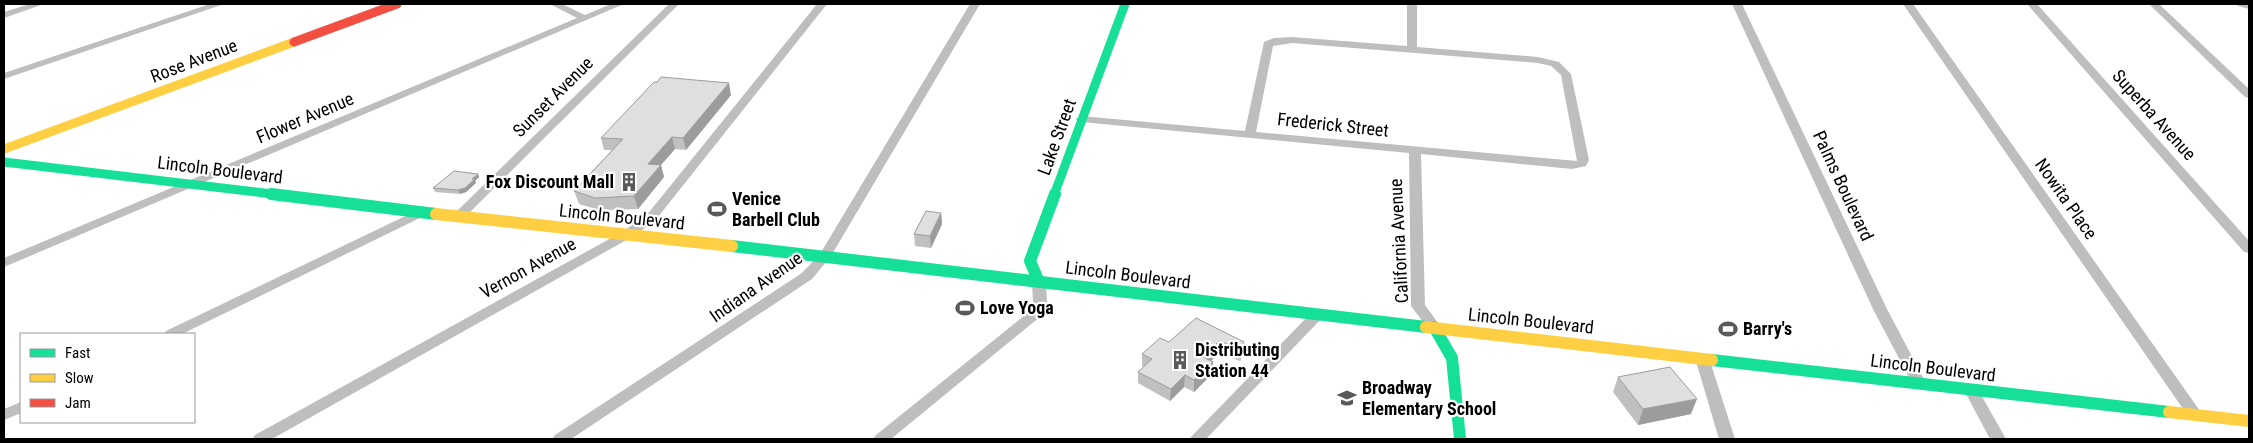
<svg xmlns="http://www.w3.org/2000/svg" width="2253" height="443" font-family="'Roboto Condensed',sans-serif">
<style>
.lines{fill:none;stroke-linecap:round;stroke-linejoin:round}
.street{fill:#bebebe;fill-rule:evenodd}
.fast-far1{stroke:#16e098;stroke-width:9}
.fast{stroke:#16e098;stroke-width:12}
.slow-far1{stroke:#ffcf43;stroke-width:9}
.slow{stroke:#ffcf43;stroke-width:12}
.jam{stroke:#f24e42;stroke-width:9}
.wall{fill:#c0c0c0}
.shaded-wall{fill:#9c9c9c}
.building{fill:#dfdfdf;stroke:#9c9c9c}
.labels{text-anchor:middle;stroke-width:4.5;stroke-linejoin:round;paint-order:stroke}
.street-label{font-size:18px;fill:#000;stroke:#fff}
.poi-label{font-size:18px;font-weight:bold;fill:#000;stroke:#fff;text-anchor:start}
</style>
<rect width="100%" height="100%" fill="#fff"/>
<g class="lines">
<g class="street">
<path d="M 30,4 L 44,4 L 4,18 L 4,12 Z"/>
<path d="M 210,4 L 224,4 L 4,79 L 4,73 Z"/>
<path d="M 550,4 L 562,4 L 585,15 L 611,4 L 624,4 L 4,267 L 4,258 L 577,18 Z"/>
<path d="M 669,4 L 679,4 L 462,220 L 454,220 L 452,217 L 454,214 Z"/>
<path d="M 817,4 L 827,4 L 654,222 L 630,238 L 272,439 L 252,439 L 255,435 L 622,232 L 646,216 Z"/>
<path d="M 970,4 L 980,4 L 831,256 L 812,279 L 571,439 L 552,439 L 555,435 L 802,273 L 820,254 Z"/>
<path d="M 1407,4 L 1417,4 L 1417,47 L 1538,57 L 1559,62 L 1571,74 L 1589,160 L 1586,166 L 1572,169 L 1421,154 L 1425,305 L 1441,327 L 1439,330 L 1429,330 L 1411,306 L 1409,153 L 1081,122 L 1075,119 L 1081,116 L 1245,131 L 1264,42 L 1274,38 L 1292,37 L 1407,46 ZM 1292,43 L 1538,63 L 1551,66 L 1561,75 L 1577,161 L 1256,132 L 1273,46 Z"/>
<path d="M 1732,4 L 1742,4 L 1887,309 L 1926,383 L 1924,387 L 1914,387 L 1873,309 Z"/>
<path d="M 1903,4 L 1913,4 L 2200,411 L 2203,415 L 2200,419 L 2195,420 L 2190,419 Z"/>
<path d="M 2027,4 L 2037,4 L 2249,241 L 2249,253 L 2244,252 Z"/>
<path d="M 2149,4 L 2159,4 L 2249,89 L 2249,98 L 2245,97 Z"/>
<path d="M 2236,4 L 2249,4 L 2249,9 L 2238,6 Z"/>
<path d="M 422,208 L 426,209 L 428,212 L 426,215 L 182,334 L 164,334 L 166,331 Z"/>
<path d="M 1039,278 L 1046,282 L 1047,303 L 1041,316 L 891,439 L 873,439 L 876,435 L 1030,311 L 1033,303 L 1032,282 Z"/>
<path d="M 1317,310 L 1322,312 L 1324,315 L 1322,318 L 1206,439 L 1189,439 L 1312,312 Z"/>
<path d="M 1702,353 L 1707,355 L 1709,358 L 1735,439 L 1719,439 L 1695,358 L 1697,355 Z"/>
<path d="M 1971,385 L 1976,386 L 2006,439 L 1990,439 L 1964,390 L 1966,386 Z"/>
<path d="M 21,402 L 21,413 L 4,420 L 4,409 Z"/>
</g>
<g class="fast-far1">
<path d="M 4,162 L 281,195"/>
<path d="M 1054,195 L 1125,4"/>
</g>
<g class="fast">
<path d="M 271,194 L 436,214"/>
<path d="M 732,246 L 1426,327"/>
<path d="M 1039,282 L 1030,261 L 1055,194"/>
<path d="M 1434,327 L 1452,358 L 1460,439"/>
<path d="M 1712,360 L 2169,412"/>
</g>
<path class="slow-far1" d="M 4,149 L 294,42"/>
<g class="slow">
<path d="M 436,214 L 732,246"/>
<path d="M 1426,327 L 1712,360"/>
<path d="M 2169,412 L 2249,421"/>
</g>
<path class="jam" d="M 294,42 L 397,4"/>
</g>
<g class="wall">
<path d="M 731,95 L 686,150 L 675,149 L 661,165 L 664,177 L 638,209 L 599,210 L 579,204 L 574,191 L 612,150 L 604,150 L 601,138 Z"/>
<path d="M 478,174 L 479,177 L 475,181 L 476,183 L 466,192 L 460,194 L 435,192 L 433,188 Z"/>
<path d="M 941,213 L 942,224 L 931,248 L 915,246 L 914,234 Z"/>
<path d="M 1196,318 L 1244,342 L 1243,354 L 1240,361 L 1219,353 L 1211,361 L 1213,362 L 1212,374 L 1194,392 L 1184,387 L 1170,401 L 1138,383 L 1138,372 L 1144,367 L 1142,366 L 1142,354 L 1169,342 Z"/>
<path d="M 1618,377 L 1691,414 L 1638,425 L 1613,392 Z"/>
</g>
<g class="shaded-wall">
<path d="M 729,83 L 731,95 L 686,150 L 683,138 Z"/>
<path d="M 672,137 L 675,149 L 661,165 L 664,177 L 638,209 L 634,196 L 648,164 Z"/>
<path d="M 478,174 L 479,177 L 475,181 L 476,183 L 466,192 L 460,194 L 458,190 Z"/>
<path d="M 941,213 L 942,224 L 931,248 L 930,236 Z"/>
<path d="M 1219,341 L 1219,353 L 1202,369 L 1203,357 Z"/>
<path d="M 1244,342 L 1243,354 L 1240,361 L 1241,349 Z"/>
<path d="M 1213,362 L 1212,374 L 1194,392 L 1194,380 Z"/>
<path d="M 1185,375 L 1184,387 L 1170,401 L 1171,389 Z"/>
<path d="M 1697,399 L 1691,414 L 1638,425 L 1643,409 Z"/>
</g>
<g class="building">
<path d="M 661,77 L 729,83 L 683,138 L 672,137 L 648,164 L 661,165 L 634,196 L 595,198 L 574,191 L 623,139 L 601,138 L 654,82 L 657,82 Z"/>
<path d="M 454,171 L 478,174 L 472,179 L 475,179 L 465,188 L 458,190 L 433,188 Z"/>
<path d="M 926,211 L 941,213 L 930,236 L 914,234 Z"/>
<path d="M 1196,318 L 1244,342 L 1241,349 L 1219,341 L 1203,357 L 1213,362 L 1194,380 L 1185,375 L 1171,389 L 1138,372 L 1152,359 L 1142,354 L 1160,338 L 1169,342 Z"/>
<path d="M 1670,367 L 1697,399 L 1643,409 L 1618,377 Z"/>
</g>
<defs>
<g id="building-bare" transform="scale(1.5)"><path d="M-4-6H4V6H1V3H-1V6H-4ZM-2.5-4.3h1.7v1.8h-1.7ZM.8-4.3h1.7v1.8H.8ZM-2.5-1h1.7V.8h-1.7ZM.8-1h1.7V.8H.8Z" fill="#595959" stroke="#fff" stroke-width="2.5" paint-order="stroke"/></g>
<g id="stadium-bare" transform="scale(1.5)"><path d="M0-5a6.5 5 0 1 0 0 10a6.5 5 0 1 0 0-10ZM-3.5-1.8h7v3.6h-7Z" fill="#595959" stroke="#fff" stroke-width="2.5" paint-order="stroke"/></g>
<g id="school-bare" transform="scale(1.5)"><path d="M0-5L7-2L0 1L-7-2ZM-4 1L0 2.5L4 1V4Q0 6-4 4Z" fill="#595959" stroke="#fff" stroke-width="2.5" paint-order="stroke"/></g>
</defs>
<g fill-rule="evenodd">
<use href="#building-bare" x="629" y="182"/>
<use href="#stadium-bare" x="717" y="209"/>
<use href="#stadium-bare" x="965" y="308"/>
<use href="#stadium-bare" x="1728" y="329"/>
<use href="#building-bare" x="1180" y="360"/>
<use href="#school-bare" x="1347" y="398"/>
</g>
<g class="labels">
<g class="street-label">
<text transform="translate(194 61) rotate(-21)" y="6">Rose Avenue</text>
<text transform="translate(553 97) rotate(-45)" y="6">Sunset Avenue</text>
<text transform="translate(2154 115) rotate(48)" y="6">Superba Avenue</text>
<text transform="translate(305 118) rotate(-23)" y="6">Flower Avenue</text>
<text transform="translate(1333 125) rotate(6)" y="6">Frederick Street</text>
<text transform="translate(1057 137) rotate(-70)" y="6">Lake Street</text>
<text transform="translate(220 170) rotate(7)" y="6">Lincoln Boulevard</text>
<text transform="translate(1843 186) rotate(65)" y="6">Palms Boulevard</text>
<text transform="translate(2066 199) rotate(55)" y="6">Nowita Place</text>
<text transform="translate(622 217) rotate(6)" y="6">Lincoln Boulevard</text>
<text transform="translate(1399 241) rotate(-93)" y="6">California Avenue</text>
<text transform="translate(528 268) rotate(-29)" y="6">Vernon Avenue</text>
<text transform="translate(1128 275) rotate(7)" y="6">Lincoln Boulevard</text>
<text transform="translate(756 287) rotate(-35)" y="6">Indiana Avenue</text>
<text transform="translate(1531 321) rotate(6)" y="6">Lincoln Boulevard</text>
<text transform="translate(1933 368) rotate(7)" y="6">Lincoln Boulevard</text>
</g>
<g class="poi-label">
<text x="614" y="188" text-anchor="end">Fox Discount Mall</text>
<text x="732" y="205">Venice<tspan x="732" dy="21">Barbell Club</tspan></text>
<text x="980" y="314">Love Yoga</text>
<text x="1743" y="335">Barry's</text>
<text x="1195" y="356">Distributing<tspan x="1195" dy="21">Station 44</tspan></text>
<text x="1362" y="394">Broadway<tspan x="1362" dy="21">Elementary School</tspan></text>
</g>
</g>
<rect width="2253" height="443" fill="none" stroke="#000000" stroke-width="10"/>
<rect x="20" y="333" width="175" height="90" fill="#ffffff" stroke="#999999"/>
<rect x="30" y="349" width="25" height="8" fill="#16e098" stroke="#999999"/>
<text x="65" y="358" font-size="15" fill="#000000">Fast</text>
<rect x="30" y="374" width="25" height="8" fill="#ffcf43" stroke="#999999"/>
<text x="65" y="383" font-size="15" fill="#000000">Slow</text>
<rect x="30" y="399" width="25" height="8" fill="#f24e42" stroke="#999999"/>
<text x="65" y="408" font-size="15" fill="#000000">Jam</text>
</svg>
